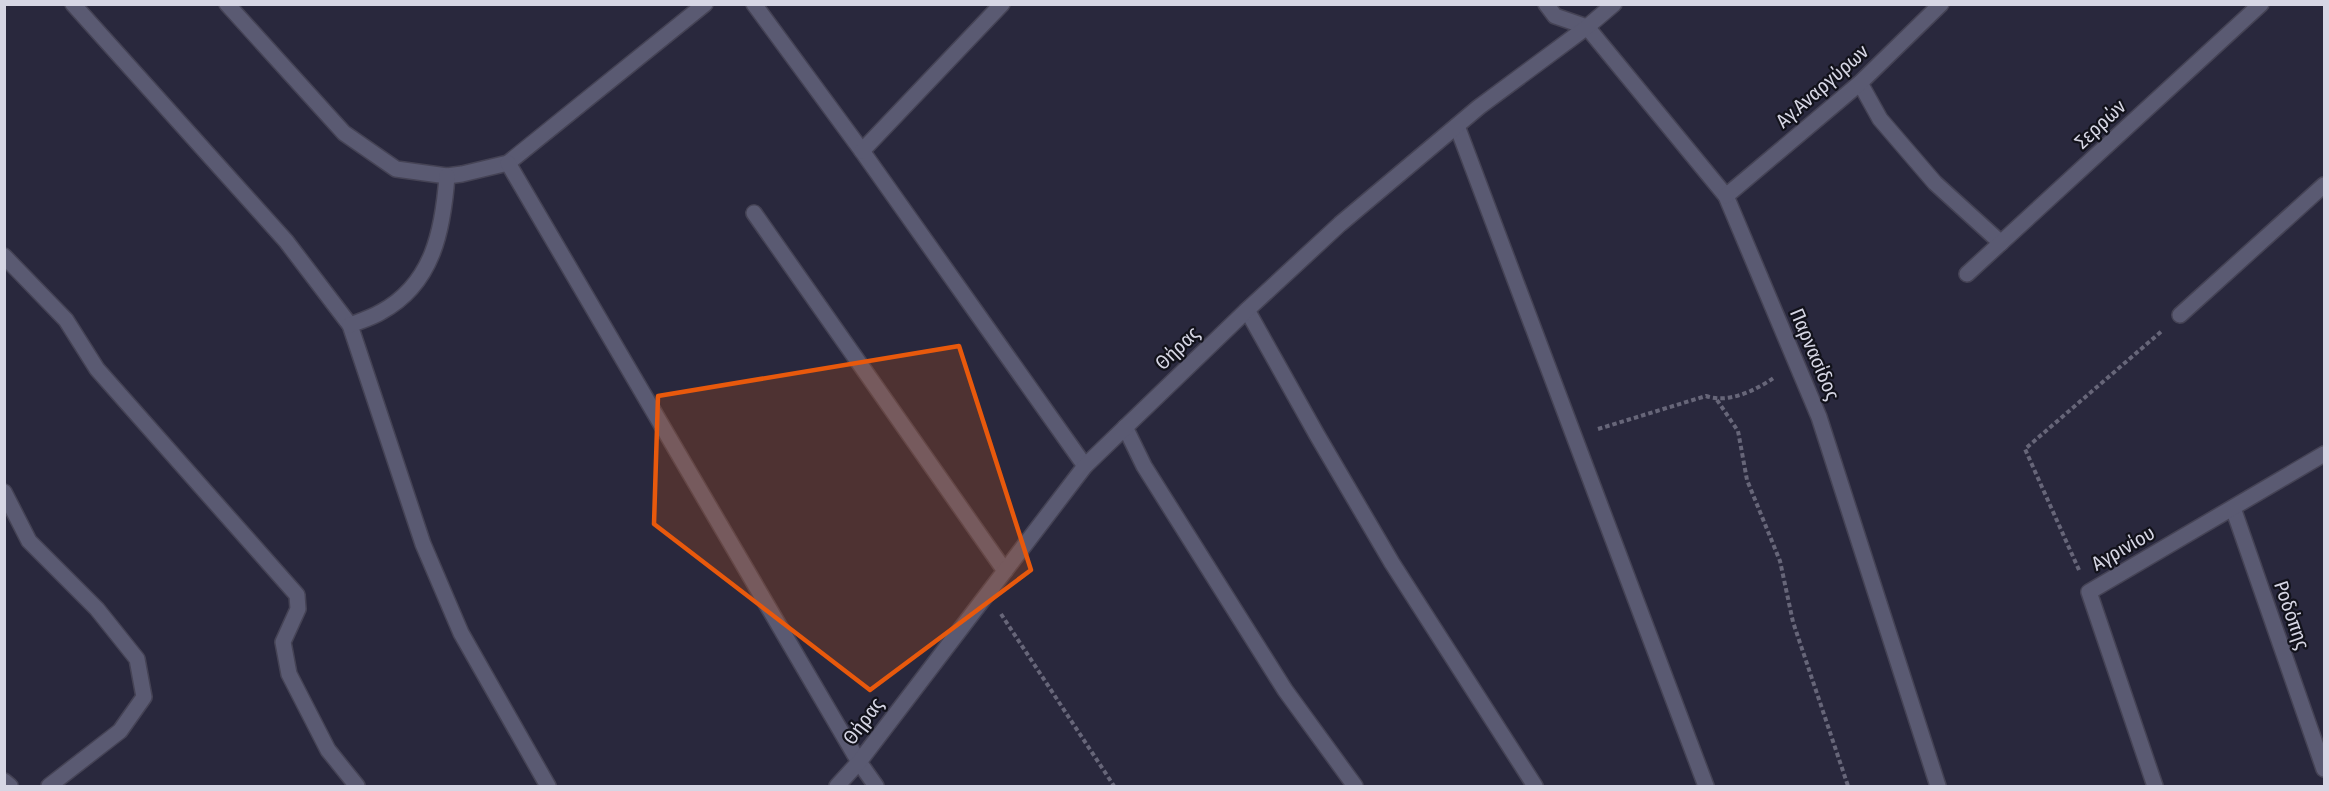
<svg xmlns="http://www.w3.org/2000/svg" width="2329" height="791" font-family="'Fira Sans Condensed',sans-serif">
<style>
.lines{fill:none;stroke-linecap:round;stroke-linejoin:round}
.minor-casing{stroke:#454355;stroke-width:18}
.path{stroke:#676679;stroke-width:4;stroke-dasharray:4.5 3;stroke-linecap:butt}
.minor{stroke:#5a5a72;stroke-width:15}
.marked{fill:#e8590c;fill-opacity:0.2;stroke:#e8590c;stroke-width:4.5;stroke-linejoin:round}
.labels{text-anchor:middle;stroke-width:4.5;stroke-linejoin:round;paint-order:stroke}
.street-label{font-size:20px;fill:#d6d6e4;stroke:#12121b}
</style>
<rect width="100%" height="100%" fill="#29283d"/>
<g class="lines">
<g class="minor-casing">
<g id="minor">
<path d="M 73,4 L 286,241 L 350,325 L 423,544 L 461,633 L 548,786"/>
<path d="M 227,4 L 344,133 L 396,169 L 447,176 L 462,174 L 508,163 L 705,4"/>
<path d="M 754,4 L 862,151 L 1085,466"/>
<path d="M 1546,4 L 1555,16 L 1587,27 L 1726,196 L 1819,417 L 1938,786"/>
<path d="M 1860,83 L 1880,119 L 1935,183 L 2001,243"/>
<path d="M 1457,126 L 1706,786"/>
<path d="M 862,151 L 1002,4"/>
<path d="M 508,163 L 859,762 L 876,786"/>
<path d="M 1726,196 L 1860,83 L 1941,4"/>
<path d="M 754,213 L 1005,571"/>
<path d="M 4,256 L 66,320 L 97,369 L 297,595 L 298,609 L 283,642 L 289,674 L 328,750 L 357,786"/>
<path d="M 1967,274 L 2261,4"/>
<path d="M 1247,310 L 1317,435 L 1392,563 L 1535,786"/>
<path d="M 2180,315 L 2324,185"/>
<path d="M 350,325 C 360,321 371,318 381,312 C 433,284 443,230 447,176"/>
<path d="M 1125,427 L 1144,466 L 1285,690 L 1355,786"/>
<path d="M 4,492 L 29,541 L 97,609 L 137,659 L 144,697 L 120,731 L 49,786"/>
<path d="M 2233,508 L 2324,769"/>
<path d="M 4,781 L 10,786"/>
<path d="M 837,786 L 859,762 L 1085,466 L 1247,310 L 1340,224 L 1479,107 L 1587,27 L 1614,4"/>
<path d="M 2155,786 L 2089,592 L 2324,454"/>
</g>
</g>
<g class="path">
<path d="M 1717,400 L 1738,431 L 1747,480 L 1780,561 L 1793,622 L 1848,786"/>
<path d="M 1598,429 L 1706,396 C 1729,404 1756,390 1775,377"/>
<path d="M 2079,570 L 2025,449 L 2163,330"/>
<path d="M 1001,614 L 1114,786"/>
</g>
<use href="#minor" class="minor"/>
</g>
<path class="marked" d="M 959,346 L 1031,570 L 870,690 L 654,524 L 658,396 Z"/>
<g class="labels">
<g class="street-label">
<text transform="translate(1822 86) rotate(-41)" y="7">Αγ.Αναργύρων</text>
<text transform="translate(2100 124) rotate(-43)" y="7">Σερρών</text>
<text transform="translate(1177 348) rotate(-44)" y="7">Θήρας</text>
<text transform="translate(1815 354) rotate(67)" y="7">Παρνασίδος</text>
<text transform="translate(2123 548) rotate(-30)" y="7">Αγρινίου</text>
<text transform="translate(2292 615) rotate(71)" y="7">Ροδόπης</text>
<text transform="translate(863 721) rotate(-53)" y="7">Θήρας</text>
</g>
</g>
<rect width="2329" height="791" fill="none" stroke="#d6d6e4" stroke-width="12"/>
</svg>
